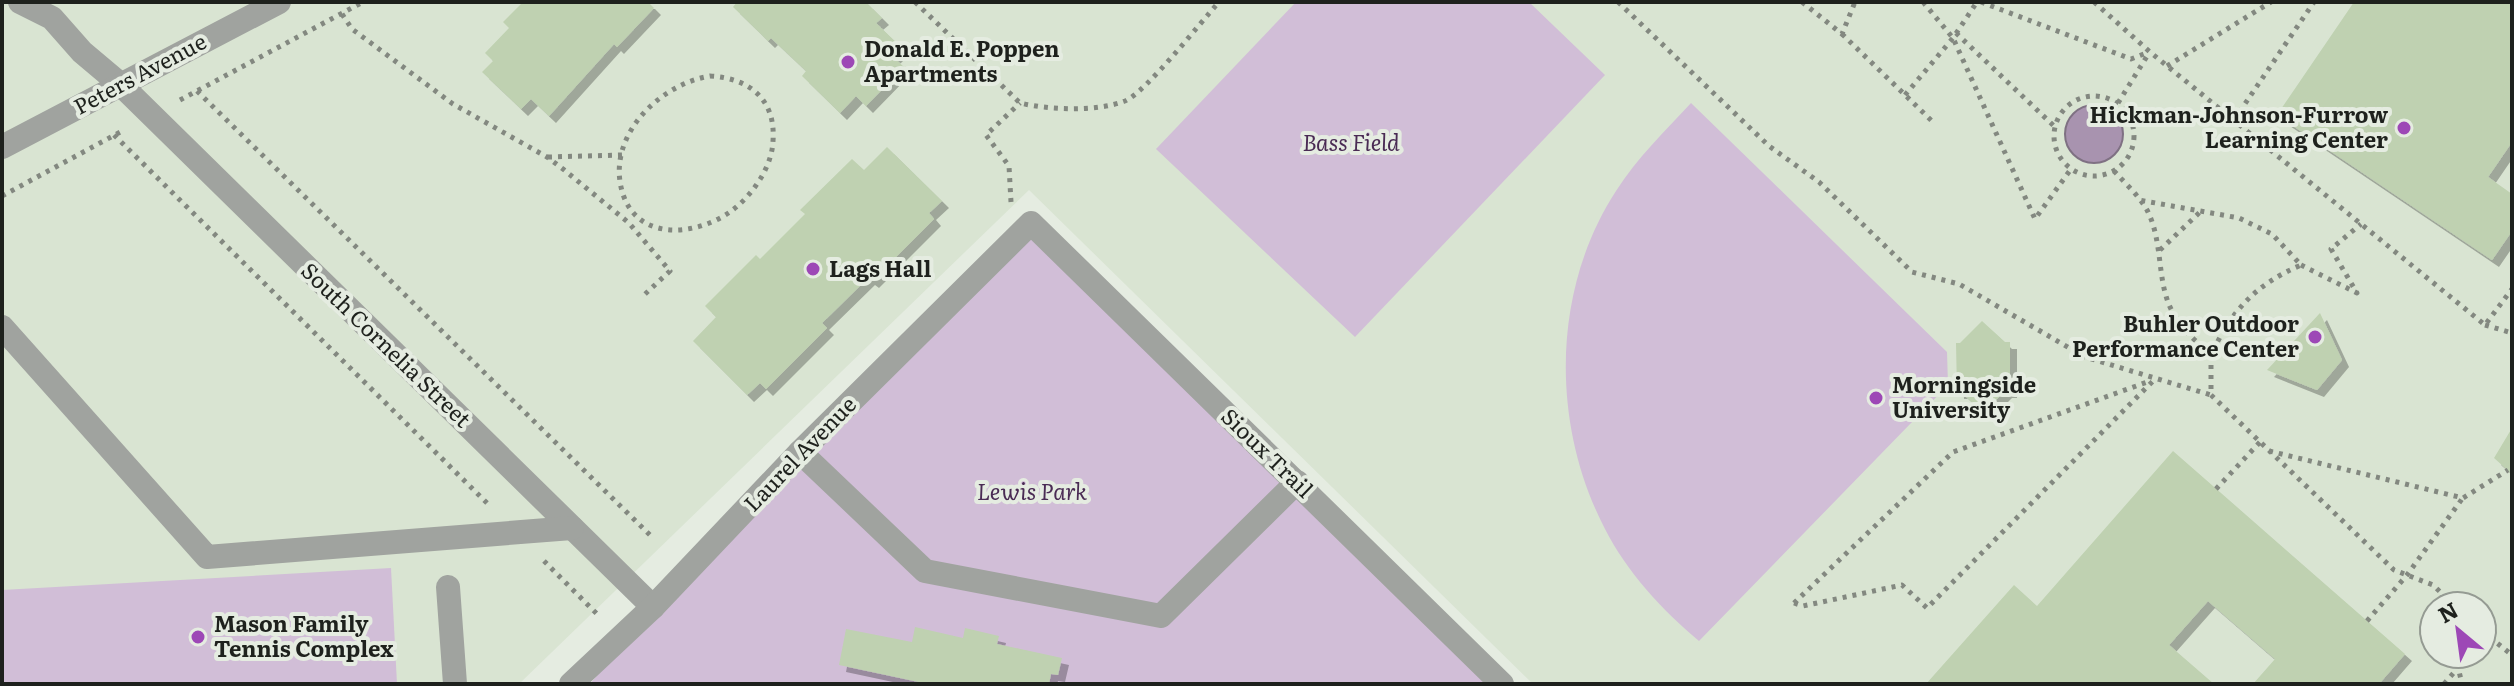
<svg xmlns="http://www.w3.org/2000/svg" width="2514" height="686" font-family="Literata,serif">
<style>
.built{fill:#d9e4d2;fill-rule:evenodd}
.green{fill:#d1bed7}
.water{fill:#a893af;stroke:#7f7183;stroke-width:2}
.building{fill:#bfd1b1;filter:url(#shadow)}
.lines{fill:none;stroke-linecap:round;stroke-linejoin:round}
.path{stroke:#838880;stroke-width:5;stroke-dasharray:4 6;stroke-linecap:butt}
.minor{stroke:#a0a39f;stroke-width:24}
.poi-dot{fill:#9d48b6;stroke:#e5ece1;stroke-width:3}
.labels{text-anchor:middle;stroke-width:8;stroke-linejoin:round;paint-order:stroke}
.poi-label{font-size:22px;font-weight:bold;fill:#1e211d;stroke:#e5ece1;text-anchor:start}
.street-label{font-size:22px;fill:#1e211d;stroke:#e5ece1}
.park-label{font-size:22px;font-style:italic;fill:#4a2b54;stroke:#e5ece1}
</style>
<defs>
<filter id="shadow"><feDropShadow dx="7" dy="7" stdDeviation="0" flood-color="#0004"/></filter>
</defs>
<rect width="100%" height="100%" fill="#e5ece1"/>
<path class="built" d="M 2,2 L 2512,2 L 2512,684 L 1533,684 L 1029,190 L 519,684 L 2,684 ZM 2434,606 L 2482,606 L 2482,654 L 2434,654 Z"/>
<g class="green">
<path d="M 1296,2 L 1529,2 L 1605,75 L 1355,337 L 1156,149 Z"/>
<path d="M 1691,103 L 1947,352 L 1948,385 L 1699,641 C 1662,610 1627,572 1605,529 C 1551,425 1551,291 1616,191 C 1637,158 1665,131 1691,103 Z"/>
<path d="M 1031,224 L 1501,684 L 590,684 L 653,607 Z"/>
<path d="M 391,568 L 397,684 L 2,684 L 2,590 Z"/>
</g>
<circle class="water" cx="2094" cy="134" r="29"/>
<g class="building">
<path d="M 523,2 L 533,4 L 535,2 L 648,2 L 654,8 L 617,47 L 614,44 L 549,116 L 531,99 L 521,109 L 482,72 L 493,61 L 485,53 L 509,28 L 503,22 Z"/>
<path d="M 737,2 L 866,2 L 882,18 L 876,23 L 902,48 L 893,57 L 904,67 L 866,106 L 856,96 L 840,113 L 802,76 L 806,71 L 771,38 L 768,41 L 733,7 Z"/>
<path d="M 2354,2 L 2512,2 L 2512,142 L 2488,177 L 2512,194 L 2512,231 L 2492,260 L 2277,115 Z"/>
<path d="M 887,147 L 942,201 L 929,213 L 934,219 L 872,281 L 868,278 L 822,323 L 827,328 L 766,389 L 760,383 L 747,395 L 693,341 L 716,317 L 705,306 L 756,255 L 760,259 L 805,214 L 800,210 L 852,159 L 864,170 Z"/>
<path d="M 2320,313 L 2342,360 L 2317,390 L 2267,370 Z"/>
<path d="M 1982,321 L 2005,342 L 2010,342 L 2010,391 L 2005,391 L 1983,413 L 1961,392 L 1957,392 L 1956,343 L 1960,343 Z"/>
<path d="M 2512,428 L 2512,474 L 2494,458 Z"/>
<path d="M 2173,451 L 2405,654 L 2379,684 L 2253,684 L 2275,659 L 2208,601 L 2169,645 L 2214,684 L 1926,684 L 2014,585 L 2037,606 Z"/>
<path d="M 915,627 L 963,638 L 965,628 L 999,636 L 997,644 L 1062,658 L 1058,675 L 1051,674 L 1049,684 L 928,684 L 839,665 L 846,629 L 912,642 Z"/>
</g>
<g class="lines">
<g class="path">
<path d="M 915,2 L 1020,103 C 1050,110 1096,112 1125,101 C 1146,92 1200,23 1219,2"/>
<path d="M 1618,2 L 1769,146 L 1819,182 L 1912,272 L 1959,284 L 2085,357 L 2211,395"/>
<path d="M 1802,2 L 1842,34 L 1855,2"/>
<path d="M 1923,2 L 1953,38 L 2035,219 L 2071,169"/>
<path d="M 1981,2 L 2131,59 L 2149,52"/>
<path d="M 2094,2 L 2150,52 L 2485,325 L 2512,289"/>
<path d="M 342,14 L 352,29 L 453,104 L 547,157 L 563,169 L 629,223 L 670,271 L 644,295"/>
<path d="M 1956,33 L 2055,127"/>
<path d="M 1842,34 L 1934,123"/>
<path d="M 2167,66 L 2271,2"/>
<path d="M 710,76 C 749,78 776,99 773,141 C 772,168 751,197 730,212 C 694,237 633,242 621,187 C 609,133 661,84 710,76 Z"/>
<path d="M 197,91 L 654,539"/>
<path d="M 1905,95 L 1953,38 L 1977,2"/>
<circle cx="2094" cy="136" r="40"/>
<path d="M 180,100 L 363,2"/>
<path d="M 2118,103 L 2149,53"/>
<path d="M 2234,120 L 2314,2"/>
<path d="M 114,135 L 489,505"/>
<path d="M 548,157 L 622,155"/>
<path d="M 2114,171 C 2125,183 2139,196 2147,210 C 2161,237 2158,269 2166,296 C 2173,321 2192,338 2211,355 C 2232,310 2255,285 2301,265 L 2272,234 L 2239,218 L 2139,200"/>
<path d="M 2,196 L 124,130"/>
<path d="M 1011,202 L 1009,166 L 986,135 L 1020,103"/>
<path d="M 2160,250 L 2200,212"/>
<path d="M 2301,265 L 2357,293 L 2331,249 L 2361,224"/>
<path d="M 2485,325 L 2512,333"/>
<path d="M 2211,355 L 2211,395 L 2394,570 L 2433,585 L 2455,606"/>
<path d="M 2269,451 L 2463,498 L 2508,470"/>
<path d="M 2216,489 L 2260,442"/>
<path d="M 544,561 L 599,616"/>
<path d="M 2442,595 L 2445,606"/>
<path d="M 1794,603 L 1803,606 L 1902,585 L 1927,608 L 2155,379"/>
<path d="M 1794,603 L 1953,452 L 2150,381"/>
<path d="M 2367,621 L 2407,575 L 2462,499"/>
<path d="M 2482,631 L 2512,655"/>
<path d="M 2455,654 L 2462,684"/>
<path d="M 2444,684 L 2457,669"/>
</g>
<g class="minor">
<path d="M 20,2 L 52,18 L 82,52 L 120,84 L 653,607"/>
<path d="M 2,147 L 279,2"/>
<path d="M 2,327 L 207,557 L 572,528"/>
<path d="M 800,452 L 925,571 L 1161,616 L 1297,482"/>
<path d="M 448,587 L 455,684"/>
<path d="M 571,684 L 653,607 L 800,452 L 1031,223 L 1502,684"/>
</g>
</g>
<g class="poi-dot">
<circle cx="848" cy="62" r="8"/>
<circle cx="2404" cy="128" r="8"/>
<circle cx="813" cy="269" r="8"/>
<circle cx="2315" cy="337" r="8"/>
<circle cx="1876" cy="398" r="8"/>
<circle cx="198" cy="637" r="8"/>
</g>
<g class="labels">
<g class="poi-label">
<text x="864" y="57">Donald E. Poppen<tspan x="864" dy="25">Apartments</tspan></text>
<text x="2388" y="123" text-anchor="end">Hickman-Johnson-Furrow<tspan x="2388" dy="25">Learning Center</tspan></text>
<text x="829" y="277">Lags Hall</text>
<text x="2299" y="332" text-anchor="end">Buhler Outdoor<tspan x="2299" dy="25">Performance Center</tspan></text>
<text x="1892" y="393">Morningside<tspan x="1892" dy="25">University</tspan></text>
<text x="214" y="632">Mason Family<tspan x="214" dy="25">Tennis Complex</tspan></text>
</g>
<g class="street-label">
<text transform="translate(140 74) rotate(-28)" y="8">Peters Avenue</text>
<text transform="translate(386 345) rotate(44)" y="8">South Cornelia Street</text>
<text transform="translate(1267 453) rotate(44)" y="8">Sioux Trail</text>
<text transform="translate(800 454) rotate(-46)" y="8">Laurel Avenue</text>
</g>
<g class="park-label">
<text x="1351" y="151">Bass Field</text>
<text x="1032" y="500">Lewis Park</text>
</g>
</g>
<rect width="2514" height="686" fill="none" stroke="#1e211d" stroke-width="8"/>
<g transform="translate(2458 630) rotate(331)"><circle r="38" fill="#e5ece1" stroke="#959b93" stroke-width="2"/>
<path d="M0-6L14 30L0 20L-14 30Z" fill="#9d48b6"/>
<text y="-12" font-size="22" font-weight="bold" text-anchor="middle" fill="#1e211d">N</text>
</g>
</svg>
